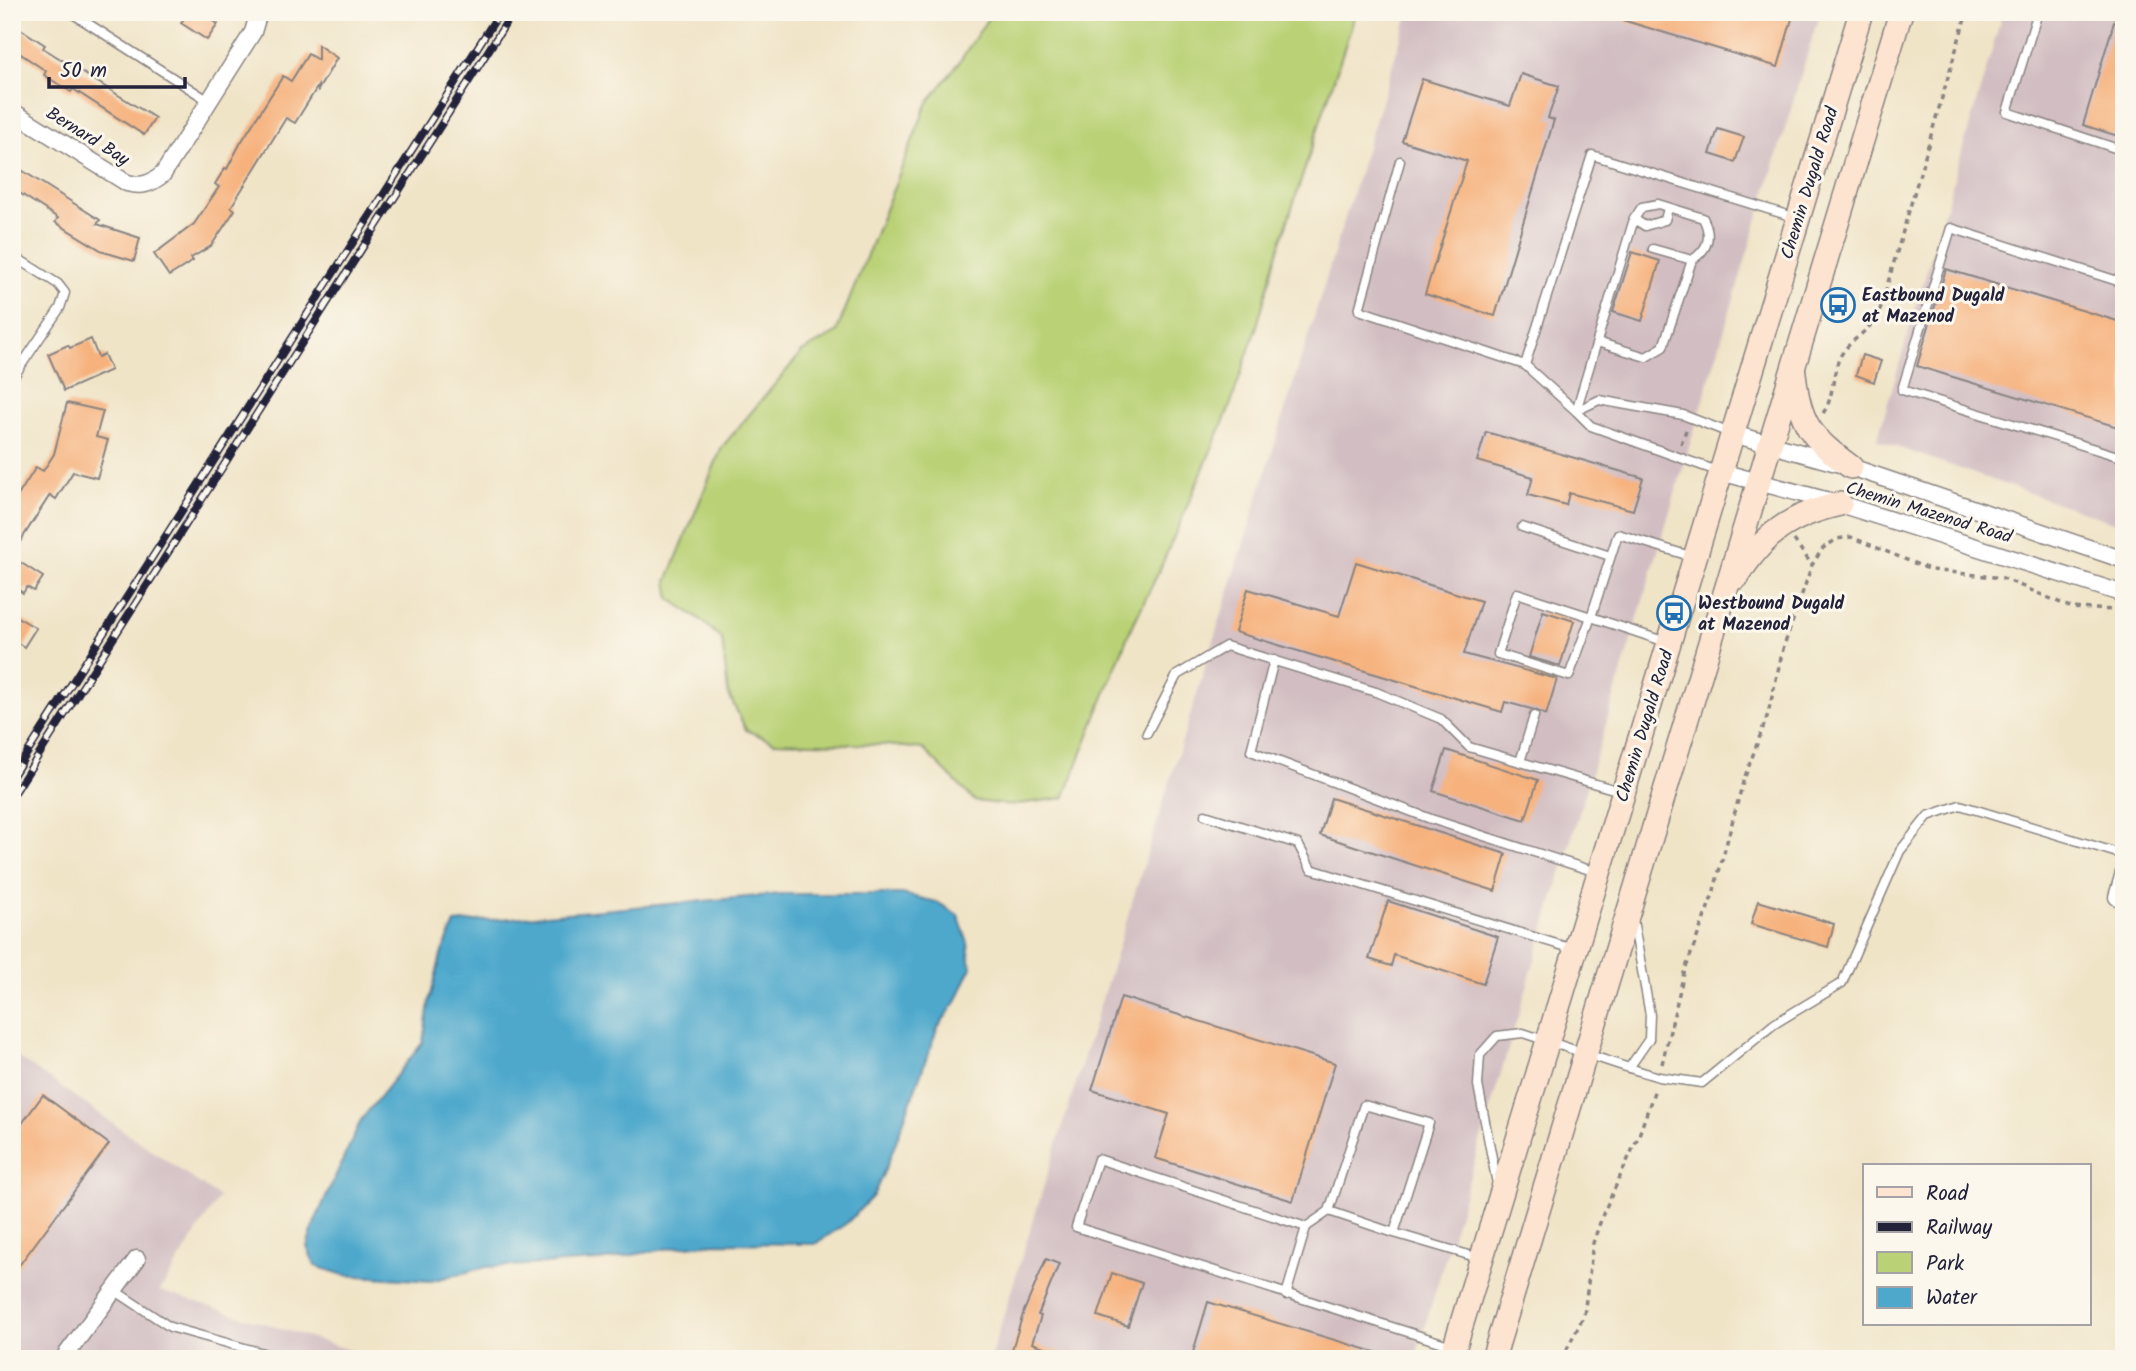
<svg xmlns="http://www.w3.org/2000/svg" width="2136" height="1371" font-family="Kalam,sans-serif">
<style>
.industrial{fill:#d2bec2}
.green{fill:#bad176;stroke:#6e7a58;stroke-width:2}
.water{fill:#4ea8cc;stroke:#386584;stroke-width:2}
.building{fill:#f6b17b}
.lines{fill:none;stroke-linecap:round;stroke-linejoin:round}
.lane-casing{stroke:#898381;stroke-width:11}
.street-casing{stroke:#898381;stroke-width:19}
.secondary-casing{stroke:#898381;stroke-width:26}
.path{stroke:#898381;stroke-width:3.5;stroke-dasharray:5 5;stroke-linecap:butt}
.lane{stroke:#fff;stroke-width:8}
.street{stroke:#fff;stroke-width:16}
.secondary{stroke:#fde4d1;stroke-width:23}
.rail-casing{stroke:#22223b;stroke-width:8}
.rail{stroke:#fbf7ec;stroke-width:5;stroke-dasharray:16;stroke-linecap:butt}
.labels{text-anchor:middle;stroke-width:6;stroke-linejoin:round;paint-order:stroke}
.street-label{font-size:18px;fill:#22223b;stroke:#fbf7ec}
.poi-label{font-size:18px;font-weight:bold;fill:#22223b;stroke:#fbf7ec;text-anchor:start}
</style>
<rect width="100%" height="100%" fill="#fbf7ec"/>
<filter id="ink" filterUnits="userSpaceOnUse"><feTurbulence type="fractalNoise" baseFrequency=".0143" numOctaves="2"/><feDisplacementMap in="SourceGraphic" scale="14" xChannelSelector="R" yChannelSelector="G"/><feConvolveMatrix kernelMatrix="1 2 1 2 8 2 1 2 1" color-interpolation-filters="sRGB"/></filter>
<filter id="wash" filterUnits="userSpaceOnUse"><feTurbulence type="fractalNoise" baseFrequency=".00686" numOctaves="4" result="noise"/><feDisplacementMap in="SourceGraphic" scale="28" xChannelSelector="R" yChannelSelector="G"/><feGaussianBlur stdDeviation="1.57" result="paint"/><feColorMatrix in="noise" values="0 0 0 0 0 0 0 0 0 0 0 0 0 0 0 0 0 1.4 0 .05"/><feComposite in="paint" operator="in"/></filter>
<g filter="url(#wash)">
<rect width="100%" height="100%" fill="#f0e4c7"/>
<g class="industrial">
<path d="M 1409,12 L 1820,12 L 1415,1359 L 990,1359 Z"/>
<path d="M 2003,12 L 2124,12 L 2124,526 L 1877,440 Z"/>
<path d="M 12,1053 L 219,1197 L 160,1291 L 379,1359 L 12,1359 Z"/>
</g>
<path class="green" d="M 992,12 L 1356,12 L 1277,254 L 1257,326 L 1229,409 L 1160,569 L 1129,633 L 1064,798 L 1010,805 L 975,801 L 923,749 L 886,745 L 774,742 L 746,730 L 728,693 L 722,639 L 701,620 L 670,599 L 667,581 L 722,447 L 802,352 L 836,333 L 927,104 L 960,61 Z"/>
<path class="water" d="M 781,894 L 902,894 L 937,902 L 958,915 L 968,943 L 971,968 L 956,1002 L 938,1027 L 888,1163 L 873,1196 L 847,1223 L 815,1244 L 717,1243 L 676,1247 L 600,1261 L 487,1267 L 431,1281 L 344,1275 L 315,1266 L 307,1247 L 315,1221 L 361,1120 L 423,1042 L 429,1003 L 441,955 L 455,923 Z"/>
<g id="blocks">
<g class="building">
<path d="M 188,12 L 201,12 L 218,24 L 207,40 L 181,23 Z"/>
<path d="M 1610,12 L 1794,12 L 1778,67 L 1609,16 Z"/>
<path d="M 2117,12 L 2124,12 L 2124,138 L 2083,125 Z"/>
<path d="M 19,28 L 45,45 L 43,48 L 155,118 L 144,135 L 73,89 L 71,92 L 44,75 L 46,71 L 12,48 L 12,38 Z"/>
<path d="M 318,45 L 337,58 L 318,90 L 318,86 L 295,123 L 286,118 L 231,207 L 235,210 L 211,246 L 191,258 L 193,261 L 169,276 L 154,254 L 194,224 L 219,187 L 215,184 L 225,168 L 227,169 L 240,144 L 283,76 L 291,81 L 308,54 L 318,60 Z"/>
<path d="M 1521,74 L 1559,86 L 1548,118 L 1554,120 L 1495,316 L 1425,294 L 1467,161 L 1402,141 L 1422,79 L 1510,106 Z"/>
<path d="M 1718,129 L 1744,137 L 1735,162 L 1710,154 Z"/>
<path d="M 12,164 L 100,220 L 97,224 L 140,238 L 134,261 L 104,252 L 55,222 L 58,218 L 12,188 Z"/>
<path d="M 1632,252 L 1660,261 L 1642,321 L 1613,312 Z"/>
<path d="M 1946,269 L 2124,323 L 2124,429 L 1917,366 Z"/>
<path d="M 91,339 L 98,357 L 104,354 L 111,370 L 64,391 L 48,354 L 68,345 L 70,348 Z"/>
<path d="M 1862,355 L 1881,361 L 1874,382 L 1856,375 Z"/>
<path d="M 67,403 L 103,411 L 96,437 L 108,440 L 97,478 L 73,472 L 56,499 L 50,495 L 12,554 L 12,505 L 36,467 L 43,471 L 54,454 Z"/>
<path d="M 1486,432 L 1643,478 L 1633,510 L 1569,493 L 1566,505 L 1528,495 L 1533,477 L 1477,461 Z"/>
<path d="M 12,557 L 43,577 L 34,591 L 27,587 L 23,593 L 12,585 Z"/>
<path d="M 1356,562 L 1481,601 L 1464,654 L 1557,679 L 1546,715 L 1535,710 L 1505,702 L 1502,712 L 1235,632 L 1248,589 L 1339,616 Z"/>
<path d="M 1543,611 L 1574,621 L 1560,666 L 1529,657 Z"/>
<path d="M 12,614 L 36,628 L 24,647 L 12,639 Z"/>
<path d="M 1446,750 L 1538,780 L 1525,820 L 1433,791 Z"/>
<path d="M 1331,798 L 1506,854 L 1495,891 L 1320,835 Z"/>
<path d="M 1388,901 L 1498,937 L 1483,984 L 1394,955 L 1391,966 L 1369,959 Z"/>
<path d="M 1758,901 L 1834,924 L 1828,947 L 1751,924 Z"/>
<path d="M 1121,997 L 1335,1063 L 1293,1201 L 1155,1158 L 1169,1114 L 1092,1090 Z"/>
<path d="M 43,1095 L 109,1144 L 12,1275 L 12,1137 Z"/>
<path d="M 1046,1259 L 1059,1264 L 1038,1315 L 1041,1316 L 1032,1343 L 1071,1356 L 1071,1359 L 1009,1359 L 1024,1311 Z"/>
<path d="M 1112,1273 L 1142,1283 L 1128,1326 L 1098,1316 Z"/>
<path d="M 1208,1302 L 1385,1355 L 1385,1359 L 1191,1359 Z"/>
</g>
</g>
</g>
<g filter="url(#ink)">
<use href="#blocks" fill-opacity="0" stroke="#898381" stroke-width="2"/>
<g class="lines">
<g class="lane-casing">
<g id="lane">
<path d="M 70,12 L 209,101"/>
<path d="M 2038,12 L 2007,112 L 2124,151"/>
<path d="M 1400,161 L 1359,310 L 1525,365 L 1576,411 L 1634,219 L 1642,207 L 1658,204 L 1703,218 C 1712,236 1709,249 1692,260 L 1663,347 L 1646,357 L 1597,342"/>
<path d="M 1634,219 L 1645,226 L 1665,220 L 1668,208"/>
<path d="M 1653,249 L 1692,260"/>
<path d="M 12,255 L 58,284 L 65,293 L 60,308 L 12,379"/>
<path d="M 2124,283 L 1951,228 L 1902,390 L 2124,458"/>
<path d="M 1525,365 L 1592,155 L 1797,218"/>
<path d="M 1720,472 L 1591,426 L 1576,411 L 1599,400 L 1683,415 L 1730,433"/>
<path d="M 1522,527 L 1610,556"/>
<path d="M 1517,593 L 1591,617 L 1569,676 L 1498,654 Z"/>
<path d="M 1666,642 L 1591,617 L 1618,534 L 1693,557"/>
<path d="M 1274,660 L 1251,751 L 1431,819 L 1596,872"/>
<path d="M 1147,733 L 1177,675 L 1226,646 L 1376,692 L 1441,719 L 1469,747 L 1620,791"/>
<path d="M 1520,762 L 1534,716"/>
<path d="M 1205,815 L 1298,844 L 1311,869 L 1573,949"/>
<path d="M 1629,1068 L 1659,1077 L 1702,1083 L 1774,1024 L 1842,983 L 1900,851 L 1928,816 L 1960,805 L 2124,855"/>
<path d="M 1497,1184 L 1478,1085 L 1480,1055 L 1497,1036 L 1523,1033 L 1629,1068 L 1649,1039 L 1650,1015 L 1633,920"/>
<path d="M 1306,1227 L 1329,1211"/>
<path d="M 1394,1233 L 1429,1123 L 1364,1105 L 1329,1211 L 1394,1233 L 1479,1258"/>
<path d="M 114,1290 L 170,1327 L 284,1359"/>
<path d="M 1286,1295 L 1306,1227 L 1098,1159 L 1076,1227 L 1452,1346"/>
</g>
</g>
<g class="street-casing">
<g id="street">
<path d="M 12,111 L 127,183 C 142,187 151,184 163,174 L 253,32 L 259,12"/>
<path d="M 1733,434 L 1851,467 L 2124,560"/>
<path d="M 1721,472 L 1840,504 L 2124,594"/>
<path d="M 2117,897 L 2124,873"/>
<path d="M 63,1359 L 137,1259"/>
</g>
</g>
<g class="secondary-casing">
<g id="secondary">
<path d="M 1794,373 C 1799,424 1811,438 1851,467"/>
<path d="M 1737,577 C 1764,534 1790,515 1840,504"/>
<path d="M 1451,1359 L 1861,12"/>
<path d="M 1493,1359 L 1901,12"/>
</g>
</g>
<g class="path">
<path d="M 1823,413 C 1835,397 1831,373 1841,355 C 1853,336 1869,334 1880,310 L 1967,12"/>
<path d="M 1681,444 L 1686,430"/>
<path d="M 1794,540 L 1812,565"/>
<path d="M 1662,1064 L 1684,973 L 1713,894 L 1743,782 L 1768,714 L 1783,649 L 1812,565 L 1823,548 L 1837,539 L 1851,537 L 1931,570 L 2003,578 L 2072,608 L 2114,610"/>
<path d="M 1562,1359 L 1584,1315 L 1593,1243 L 1603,1214 L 1639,1135 L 1655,1089"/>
</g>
<use href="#lane" class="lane"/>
<use href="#street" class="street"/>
<use href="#secondary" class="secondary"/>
<g class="rail-casing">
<g id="rail">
<path d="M 12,777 L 500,12"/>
<path d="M 12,797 L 513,12"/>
</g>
</g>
<use href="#rail" class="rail"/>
</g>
</g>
<defs>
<g id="bus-ring" transform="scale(1.75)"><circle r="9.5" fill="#fbf7ec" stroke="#1f6fb2" stroke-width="1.5"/><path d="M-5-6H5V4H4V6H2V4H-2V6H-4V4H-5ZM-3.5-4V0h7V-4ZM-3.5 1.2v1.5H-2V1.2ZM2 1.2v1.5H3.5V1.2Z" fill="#1f6fb2"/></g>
</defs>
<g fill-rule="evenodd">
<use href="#bus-ring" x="1838" y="305"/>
<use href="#bus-ring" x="1674" y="613"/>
</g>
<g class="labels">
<g class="street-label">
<text transform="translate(88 136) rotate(32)" y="6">Bernard Bay</text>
<text transform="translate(1809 183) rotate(-73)" y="6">Chemin Dugald Road</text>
<text transform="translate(1929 512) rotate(17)" y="6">Chemin Mazenod Road</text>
<text transform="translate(1644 726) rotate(-73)" y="6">Chemin Dugald Road</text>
</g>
<g class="poi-label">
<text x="1862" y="301">Eastbound Dugald<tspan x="1862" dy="21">at Mazenod</tspan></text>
<text x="1698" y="609">Westbound Dugald<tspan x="1698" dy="21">at Mazenod</tspan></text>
</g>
</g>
<rect width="2136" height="1371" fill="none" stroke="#fbf7ec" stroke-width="42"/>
<rect x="1863" y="1164" width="228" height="161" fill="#fbf7ec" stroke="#a4a2a5" stroke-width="2"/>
<rect x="1877" y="1187" width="35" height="10" fill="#fde4d1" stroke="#a4a2a5" stroke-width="2"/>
<text x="1926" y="1200" font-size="21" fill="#22223b">Road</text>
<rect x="1877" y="1222" width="35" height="10" fill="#22223b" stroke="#a4a2a5" stroke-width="2"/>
<text x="1926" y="1234" font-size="21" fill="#22223b">Railway</text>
<rect x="1877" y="1252" width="35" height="21" fill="#bad176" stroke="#a4a2a5" stroke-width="2"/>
<text x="1926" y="1270" font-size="21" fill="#22223b">Park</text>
<rect x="1877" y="1287" width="35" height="21" fill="#4ea8cc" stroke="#a4a2a5" stroke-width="2"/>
<text x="1926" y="1304" font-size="21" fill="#22223b">Water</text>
<path d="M49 77v10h136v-10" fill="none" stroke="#22223b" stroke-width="3.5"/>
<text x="60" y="77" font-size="21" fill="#22223b" stroke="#fbf7ec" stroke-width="5" paint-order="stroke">50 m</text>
</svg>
